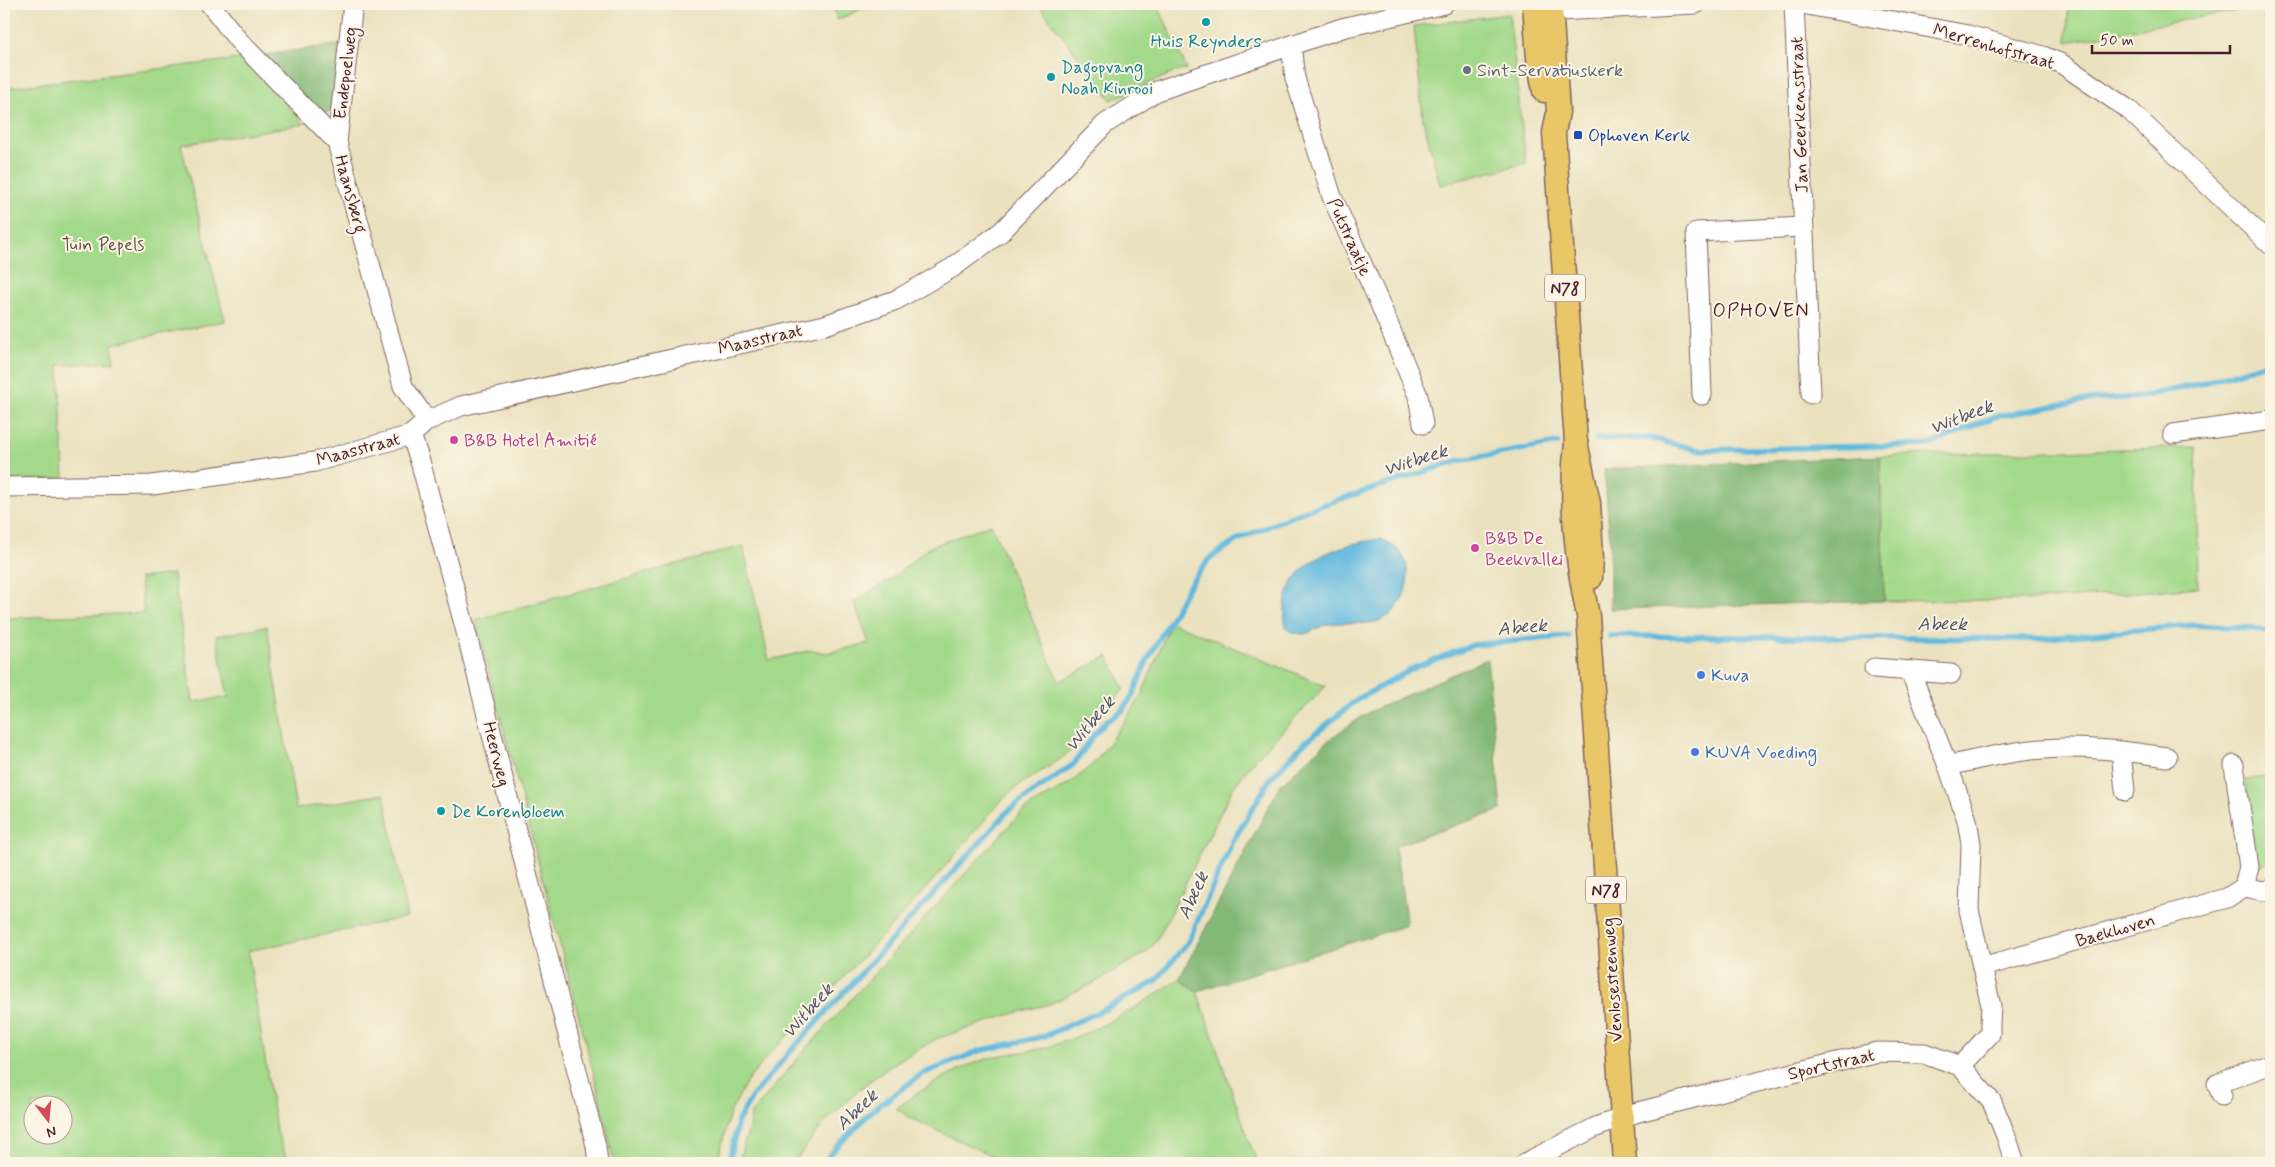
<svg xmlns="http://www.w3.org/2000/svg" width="2275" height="1167" font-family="Mynerve,sans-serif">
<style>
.green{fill:#a3d98a;stroke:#767c5a;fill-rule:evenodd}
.forest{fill:#82b976;stroke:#666c50}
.water{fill:#60b9de;stroke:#556c84}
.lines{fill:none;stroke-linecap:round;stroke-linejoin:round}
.stream{stroke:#60b9de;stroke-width:5.5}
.minor-casing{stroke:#82635f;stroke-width:21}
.major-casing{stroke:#82635f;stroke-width:25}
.minor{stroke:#fff;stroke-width:19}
.major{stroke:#e9c769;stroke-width:22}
.culture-dot{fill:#0f9aa8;stroke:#fcf5e5;stroke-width:2}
.worship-dot{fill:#6b7280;stroke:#fcf5e5;stroke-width:2}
.transit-dot{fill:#1a4fb4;stroke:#fcf5e5;stroke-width:2}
.hotel-dot{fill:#d1479c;stroke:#fcf5e5;stroke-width:2}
.shop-dot{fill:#3f7fe0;stroke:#fcf5e5;stroke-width:2}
.labels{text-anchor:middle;stroke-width:4;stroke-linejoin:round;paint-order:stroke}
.shield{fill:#fcf5e5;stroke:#7f5f63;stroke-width:1}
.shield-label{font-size:16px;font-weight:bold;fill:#4a1f2b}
.culture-label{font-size:18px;fill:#0d838f;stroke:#fcf5e5;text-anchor:start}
.street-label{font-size:18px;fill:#4a1f2b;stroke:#fcf5e5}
.worship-label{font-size:18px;fill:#5b616d;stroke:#fcf5e5;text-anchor:start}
.transit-label{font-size:18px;fill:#164399;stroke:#fcf5e5;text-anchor:start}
.park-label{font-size:18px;fill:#604e43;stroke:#fcf5e5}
.hotel-label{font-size:18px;fill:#b23c85;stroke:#fcf5e5;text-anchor:start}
.shop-label{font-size:18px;fill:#366cbe;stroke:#fcf5e5;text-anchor:start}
.water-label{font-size:19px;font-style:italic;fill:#52556a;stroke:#fcf5e5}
.quarter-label{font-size:20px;letter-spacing:1px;fill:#4a1f2b;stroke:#fcf5e5}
</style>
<rect width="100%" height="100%" fill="#fcf5e5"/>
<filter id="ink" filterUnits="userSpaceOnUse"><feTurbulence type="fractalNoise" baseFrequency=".02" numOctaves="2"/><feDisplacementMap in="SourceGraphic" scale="10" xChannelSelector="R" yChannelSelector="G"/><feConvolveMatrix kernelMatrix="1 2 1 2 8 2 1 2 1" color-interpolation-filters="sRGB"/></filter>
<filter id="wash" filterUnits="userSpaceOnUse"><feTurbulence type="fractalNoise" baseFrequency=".0096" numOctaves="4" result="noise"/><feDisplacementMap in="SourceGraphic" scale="20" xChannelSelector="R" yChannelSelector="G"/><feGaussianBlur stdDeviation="1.12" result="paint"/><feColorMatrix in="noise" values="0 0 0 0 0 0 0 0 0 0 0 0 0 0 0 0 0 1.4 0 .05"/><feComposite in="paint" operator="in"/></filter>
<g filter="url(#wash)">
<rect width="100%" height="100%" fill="#eae2bf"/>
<g class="green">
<path d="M 833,4 L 873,4 L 837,20 Z"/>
<path d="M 1038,4 L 1157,4 L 1187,69 L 1173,73 L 1111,100 Z"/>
<path d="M 2068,4 L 2271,4 L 2067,42 Z"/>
<path d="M 1509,14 L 1526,163 L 1440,185 L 1423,119 L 1414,26 Z"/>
<path d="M 246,58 L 304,124 L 181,145 L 225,321 L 112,344 L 114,362 L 59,365 L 64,479 L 4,480 L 4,88 Z"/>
<path d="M 2196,447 L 2198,587 L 2042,600 L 1884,601 L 1880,456 Z"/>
<path d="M 991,524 L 1059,682 L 1108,656 L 1124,689 L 1106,711 L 1087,726 L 1078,743 L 1061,759 L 1019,785 L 1001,801 L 924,891 L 801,1023 L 771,1052 L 746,1083 L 730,1113 L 717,1163 L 614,1163 L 598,1090 L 475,620 L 743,546 L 769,660 L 812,650 L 827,653 L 869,643 L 854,602 L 891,579 L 928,548 Z"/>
<path d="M 173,574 L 193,702 L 228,697 L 216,636 L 267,626 L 296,809 L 384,794 L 407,917 L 248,951 L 276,1129 L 288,1163 L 4,1163 L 4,618 L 144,613 L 140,578 ZM 32,1104 L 62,1104 L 62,1134 L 32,1134 Z"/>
<path d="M 1171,622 L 1326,686 L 1253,762 L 1233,788 L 1156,942 L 1147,952 L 1092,984 L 1049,1004 L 1008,1015 L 936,1039 L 898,1061 L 863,1086 L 823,1124 L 794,1163 L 738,1163 L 749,1129 L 751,1114 L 806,1049 L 1017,817 L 1029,807 L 1072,782 L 1097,760 L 1140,699 Z"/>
<path d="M 2271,776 L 2271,863 L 2257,866 L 2245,780 Z"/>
<path d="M 1179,979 L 1197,991 L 1257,1163 L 1007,1163 L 912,1119 L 896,1108 C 924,1088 951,1071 983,1060 C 1006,1052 1031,1053 1054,1045 C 1100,1030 1140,1006 1179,979 Z"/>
</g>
<g class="forest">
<path d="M 343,44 L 336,102 L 328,112 L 316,111 L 263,55 Z"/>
<path d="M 1880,456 L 1884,601 L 1610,609 L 1610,540 L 1604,469 Z"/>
<path d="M 1487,659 L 1501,810 L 1395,846 L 1407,925 L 1197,991 L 1179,979 L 1280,785 L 1332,737 L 1369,712 Z"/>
</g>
<path class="water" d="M 1381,539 C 1387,543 1396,547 1400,552 C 1417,573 1404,612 1379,621 C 1363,626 1345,621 1329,624 C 1310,628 1307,642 1286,628 C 1275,568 1331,544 1381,539 Z"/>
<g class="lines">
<g class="stream">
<path d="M 1596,439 L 1649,438 L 1698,450 L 1929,445 L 1994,417 L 2087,400 L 2140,397 L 2203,383 L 2271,362"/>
<path d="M 1610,636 L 2037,639 L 2193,625 L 2252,628 L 2271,633"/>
<path d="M 729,1163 L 738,1121 L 752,1097 L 788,1054 L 1010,809 L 1074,764 L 1093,736 L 1105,722 L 1122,711 L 1132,697 L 1147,661 L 1188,587 L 1210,558 L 1241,538 L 1307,510 L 1458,461 L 1558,443"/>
<path d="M 824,1163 L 830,1154 L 873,1110 L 922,1074 L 979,1051 L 1045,1036 L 1103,1010 L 1156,981 L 1188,942 L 1233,841 L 1270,779 L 1304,743 L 1358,699 L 1416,667 L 1473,645 L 1569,636"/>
</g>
</g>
</g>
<g filter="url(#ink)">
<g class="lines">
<g class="minor-casing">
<g id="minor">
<path d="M 210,4 L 238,40 L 337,142 L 403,386 L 427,421"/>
<path d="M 1794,4 L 1811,394"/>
<path d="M 1802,4 L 1968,35 L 2043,56 L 2062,64 L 2129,110 L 2271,245"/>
<path d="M 1537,12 L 1696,4"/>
<path d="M 1291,45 L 1295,78 L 1332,197 L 1380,304 L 1418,396 L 1423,424"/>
<path d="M 337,142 L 353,4"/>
<path d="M 1702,395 L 1696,232 L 1803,227"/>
<path d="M 2173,434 L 2271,420"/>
<path d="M 411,435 L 420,461 L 464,624 L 596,1146 L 598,1163"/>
<path d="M 4,487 L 152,485 L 315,462 L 411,435 L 427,421 L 461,406 L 825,325 L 896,300 L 952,268 L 1001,232 L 1105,124 L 1157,91 L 1342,28 L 1444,4"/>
<path d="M 1874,668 L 1951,674"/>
<path d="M 1910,671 L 1948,766 L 1967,820 L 1971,844 L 1969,910 L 1991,1006 L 1990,1024 L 1990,1034 L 1960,1066"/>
<path d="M 2121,751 L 2125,791"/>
<path d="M 1948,766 C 1979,759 2011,751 2043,749 C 2085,746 2126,751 2167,757"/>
<path d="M 2244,887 L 2264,891 L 2271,889"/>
<path d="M 1982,967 L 2227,898 L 2244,887 L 2249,867 L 2234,765"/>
<path d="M 2222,1096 L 2217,1084 L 2271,1064"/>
<path d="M 1525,1163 L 1596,1127 L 1638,1112 L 1877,1052 L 1924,1053 L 1960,1066 L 1992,1102 L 2006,1136 L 2015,1163"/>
</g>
</g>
<g class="major-casing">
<g id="major">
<path d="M 1534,4 L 1538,58 L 1544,91"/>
<path d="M 1551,4 L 1558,112 L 1554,133 L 1561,232 L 1576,442 L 1589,503 L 1592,558 L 1591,578"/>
<path d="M 1576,442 C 1569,501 1576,558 1588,616 L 1625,1163"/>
</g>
</g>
<use href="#minor" class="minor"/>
<use href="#major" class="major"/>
</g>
</g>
<g class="culture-dot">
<circle cx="1206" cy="22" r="5"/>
<circle cx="1051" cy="77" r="5"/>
<circle cx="441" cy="811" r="5"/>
</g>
<circle class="worship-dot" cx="1467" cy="70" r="5"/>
<rect class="transit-dot" x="1573" y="130" width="10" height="10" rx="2.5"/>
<g class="hotel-dot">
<circle cx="454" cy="440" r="5"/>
<circle cx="1475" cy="548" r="5"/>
</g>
<g class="shop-dot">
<circle cx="1701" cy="675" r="5"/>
<circle cx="1695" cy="752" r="5"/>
</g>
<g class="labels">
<g class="shield">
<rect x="1545" y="274.5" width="40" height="27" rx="4"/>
<rect x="1586" y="876.5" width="40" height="27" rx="4"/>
</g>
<g class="shield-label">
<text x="1565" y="294">N78</text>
<text x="1606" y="896">N78</text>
</g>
<g class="culture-label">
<text x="1206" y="47" text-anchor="middle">Huis Reynders</text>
<text x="1061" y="73">Dagopvang<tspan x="1061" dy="21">Noah Kinrooi</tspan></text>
<text x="451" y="817">De Korenbloem</text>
</g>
<g class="street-label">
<text transform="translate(1994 46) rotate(16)" y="6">Merrenhofstraat</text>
<text transform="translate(345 73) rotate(-83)" y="6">Endepoelweg</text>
<text transform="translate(1799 115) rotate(-92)" y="6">Jan Geerkensstraat</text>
<text transform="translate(351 194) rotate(75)" y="6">Haansberg</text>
<text transform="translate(1350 237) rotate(66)" y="6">Putstraatje</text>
<text transform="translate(760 339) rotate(-13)" y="6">Maasstraat</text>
<text transform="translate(358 449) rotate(-15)" y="6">Maasstraat</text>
<text transform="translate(497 754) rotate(76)" y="6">Heerweg</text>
<text transform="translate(2115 930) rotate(-16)" y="6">Baekhoven</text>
<text transform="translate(1612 980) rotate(-94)" y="6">Venlosesteenweg</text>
<text transform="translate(1831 1064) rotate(-13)" y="6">Sportstraat</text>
</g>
<g class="worship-label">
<text x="1477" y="76">Sint-Servatiuskerk</text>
</g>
<g class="transit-label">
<text x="1588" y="141">Ophoven Kerk</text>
</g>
<g class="park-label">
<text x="103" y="250">Tuin Pepels</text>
</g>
<g class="hotel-label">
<text x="464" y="446">B&amp;B Hotel Amitié</text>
<text x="1485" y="544">B&amp;B De<tspan x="1485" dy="21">Beekvallei</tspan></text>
</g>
<g class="shop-label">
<text x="1711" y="681">Kuva</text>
<text x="1705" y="758">KUVA Voeding</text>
</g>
<g class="water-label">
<text transform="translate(1961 416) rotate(-21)" y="7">Witbeek</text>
<text transform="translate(1415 459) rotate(-18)" y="7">Witbeek</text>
<text x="1942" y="630">Abeek</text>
<text transform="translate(1522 626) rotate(-5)" y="7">Abeek</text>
<text transform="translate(1089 723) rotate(-50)" y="7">Witbeek</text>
<text transform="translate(1192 895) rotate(-66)" y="7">Abeek</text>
<text transform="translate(807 1010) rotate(-48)" y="7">Witbeek</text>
<text transform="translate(856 1109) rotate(-44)" y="7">Abeek</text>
</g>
<g class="quarter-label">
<text x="1761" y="317">OPHOVEN</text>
</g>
</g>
<rect width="2275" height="1167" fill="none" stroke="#fcf5e5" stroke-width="20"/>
<g transform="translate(48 1120) rotate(164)"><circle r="24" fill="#fcf5e5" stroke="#b59f9b"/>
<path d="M0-4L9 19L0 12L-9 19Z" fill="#d1495b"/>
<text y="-8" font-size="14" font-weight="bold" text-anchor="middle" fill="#4a1f2b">N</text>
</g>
<path d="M2092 45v8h138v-8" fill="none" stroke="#4a1f2b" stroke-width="2.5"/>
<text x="2100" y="45" font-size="15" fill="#4a1f2b" stroke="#fcf5e5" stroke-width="4" paint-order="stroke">50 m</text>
</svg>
